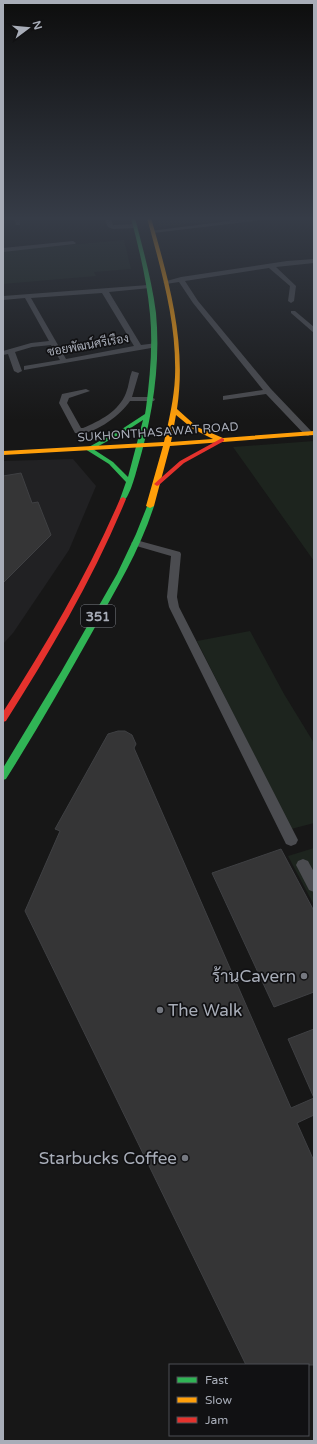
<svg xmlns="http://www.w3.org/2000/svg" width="317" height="1444" font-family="'Varela Round',Sarabun,sans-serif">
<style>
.built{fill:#212123}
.green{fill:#1d241e}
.building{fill:#353536;stroke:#3f4043}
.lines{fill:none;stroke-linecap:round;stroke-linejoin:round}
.street{fill:#4b4c50;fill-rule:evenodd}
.fast{fill:#30b455;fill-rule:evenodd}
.slow{fill:#ff9f0a;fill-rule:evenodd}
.jam{fill:#e5322d;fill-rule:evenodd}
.poi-dot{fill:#757880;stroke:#111113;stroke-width:1.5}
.labels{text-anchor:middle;stroke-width:3.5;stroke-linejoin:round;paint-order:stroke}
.far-street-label{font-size:12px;fill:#a8adb8;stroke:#111113}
.shield{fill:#111113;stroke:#7b7e86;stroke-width:1}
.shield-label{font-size:13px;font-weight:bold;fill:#a8adb8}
.near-poi-label{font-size:17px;fill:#a8adb8;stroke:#111113;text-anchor:end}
</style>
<rect width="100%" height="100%" fill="#171717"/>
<path class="built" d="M 73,459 L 96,486 L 69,550 L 13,633 L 3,644 L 3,461 Z"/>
<g class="green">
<path d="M 157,218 L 224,218 L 225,220 L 159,227 Z"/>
<path d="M 124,240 L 131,269 L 94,272 L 96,276 L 3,284 L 3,251 Z"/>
<path d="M 314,441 L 314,561 L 233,447 Z"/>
<path d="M 250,631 L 284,694 L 314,743 L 314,823 L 291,829 L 197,641 Z"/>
<path d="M 314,848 L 314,905 L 288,856 Z"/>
</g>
<g class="building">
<path d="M 21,473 L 32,503 L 38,502 L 51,535 L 3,583 L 3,476 Z"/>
<path d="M 118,731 L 125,731 L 132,735 L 136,744 L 134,748 L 291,1108 L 314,1098 L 288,1039 L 314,1029 L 314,1115 L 297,1123 L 314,1161 L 314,1365 L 246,1365 L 25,911 L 60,831 L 55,829 L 108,734 Z"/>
<path d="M 281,849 L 314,911 L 314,992 L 274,1007 L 212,873 Z"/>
</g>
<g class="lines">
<g class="street">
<path d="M 14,218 L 20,218 L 20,225 L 16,225 Z"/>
<path d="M 104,218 L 110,218 L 113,225 L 135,224 L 138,226 L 135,228 L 113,229 L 108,227 Z"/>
<path d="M 228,218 L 234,218 L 234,220 L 280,218 L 153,233 L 150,231 L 229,221 Z"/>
<path d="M 73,241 L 76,243 L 75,244 L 3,252 L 3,248 Z"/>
<path d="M 314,259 L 314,263 L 276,267 L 296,286 L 294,301 L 291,303 L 288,301 L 290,286 L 269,268 L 185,281 L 198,301 L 271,389 L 311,431 L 312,433 L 308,436 L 305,435 L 266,394 L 223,400 L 223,396 L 263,390 L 193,303 L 179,282 L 166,284 L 163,282 L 181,277 L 287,261 Z"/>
<path d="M 148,285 L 150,286 L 150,288 L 109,292 L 141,345 L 157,343 L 157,347 L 24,370 L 24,366 L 60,360 L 51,345 L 32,347 L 15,352 L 22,371 L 18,373 L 14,371 L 8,354 L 3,355 L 3,351 L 31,343 L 49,341 L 25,298 L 3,300 L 3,296 ZM 102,293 L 134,346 L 66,359 L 31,298 Z"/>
<path d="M 291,311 L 295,311 L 314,327 L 314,333 L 291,313 Z"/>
<path d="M 132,371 L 139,373 L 132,397 L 151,397 L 155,399 L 154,401 L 130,401 C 121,415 92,437 75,433 L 59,403 L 62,394 L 86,389 L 90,391 L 69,398 L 67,403 L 81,428 L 83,428 C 100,421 119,411 126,393 C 129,386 129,378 132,371 Z"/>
<path d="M 136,540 L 180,552 L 181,554 L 177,597 L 179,607 L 296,836 L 298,840 L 296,844 L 291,846 L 286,844 L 169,607 L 167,597 L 171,556 L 133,545 L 131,543 Z"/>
<path d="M 303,859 L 308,861 L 314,872 L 314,892 L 309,890 L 296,865 L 298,861 Z"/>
</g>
<g class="fast">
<path d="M 131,218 L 135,218 C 143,249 152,281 156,313 C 161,366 152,419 137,469 C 135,476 129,499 123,501 L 120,499 L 126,482 L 109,464 L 85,449 L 122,429 L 145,414 L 146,408 C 150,377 153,345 150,314 C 147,281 139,249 131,218 ZM 143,420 L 128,477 L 113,462 L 93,449 L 126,431 Z"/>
<path d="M 148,504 L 152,504 L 154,506 C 140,550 116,589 94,629 C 66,679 37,730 6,779 L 3,780 L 3,768 L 61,672 L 117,574 L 136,534 Z"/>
</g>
<path class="slow" d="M 147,218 L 151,218 C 169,281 187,343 177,409 L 197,427 L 223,438 L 314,431 L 314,435 L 170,446 L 154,506 L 150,508 L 146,506 L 163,446 L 3,455 L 3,451 L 164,442 C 169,420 174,399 175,377 C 177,322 161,270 147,218 ZM 176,415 L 193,429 L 213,439 L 171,442 Z"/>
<g class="jam">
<path d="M 222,438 L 224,439 L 224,441 L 184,463 L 159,485 L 157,486 L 154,484 L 180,461 Z"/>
<path d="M 123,497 L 126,499 C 94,577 51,650 6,721 L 3,722 L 3,712 C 47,643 88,574 120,499 Z"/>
</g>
</g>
<linearGradient id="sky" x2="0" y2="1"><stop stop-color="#0d0d0d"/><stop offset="0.52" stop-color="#363c47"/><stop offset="1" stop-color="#363c47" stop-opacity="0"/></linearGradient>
<rect width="317" height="420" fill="url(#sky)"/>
<g class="poi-dot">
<circle cx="304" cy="976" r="4"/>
<circle cx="160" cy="1010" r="4"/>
<circle cx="185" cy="1158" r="4"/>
</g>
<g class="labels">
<g class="far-street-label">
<text transform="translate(88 345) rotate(-10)" y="4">ซอยพัฒน์ศรีเรือง</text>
<text transform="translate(158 432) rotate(-4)" y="4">SUKHONTHASAWAT ROAD</text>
</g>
<rect class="shield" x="81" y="605" width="34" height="22" rx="3"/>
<g class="shield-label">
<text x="98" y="621">351</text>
</g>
<g class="near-poi-label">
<text x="296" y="982">ร้านCavern</text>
<text x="168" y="1016" text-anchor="start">The Walk</text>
<text x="177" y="1164">Starbucks Coffee</text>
</g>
</g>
<rect width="317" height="1444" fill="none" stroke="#a8adb8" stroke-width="8"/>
<rect x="169" y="1364" width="140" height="72" fill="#111113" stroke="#4d4f55"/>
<rect x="177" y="1377" width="20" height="6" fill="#30b455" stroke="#4d4f55"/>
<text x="205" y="1384" font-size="12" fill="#a8adb8">Fast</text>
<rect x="177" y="1397" width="20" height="6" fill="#ff9f0a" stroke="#4d4f55"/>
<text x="205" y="1404" font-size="12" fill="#a8adb8">Slow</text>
<rect x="177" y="1417" width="20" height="6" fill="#e5322d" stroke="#4d4f55"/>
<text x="205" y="1424" font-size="12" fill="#a8adb8">Jam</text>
<g transform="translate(28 28) rotate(74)" stroke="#111113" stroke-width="3" paint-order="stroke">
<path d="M0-3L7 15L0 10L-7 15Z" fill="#a8adb8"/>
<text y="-6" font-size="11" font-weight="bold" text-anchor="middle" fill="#a8adb8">N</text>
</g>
</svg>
